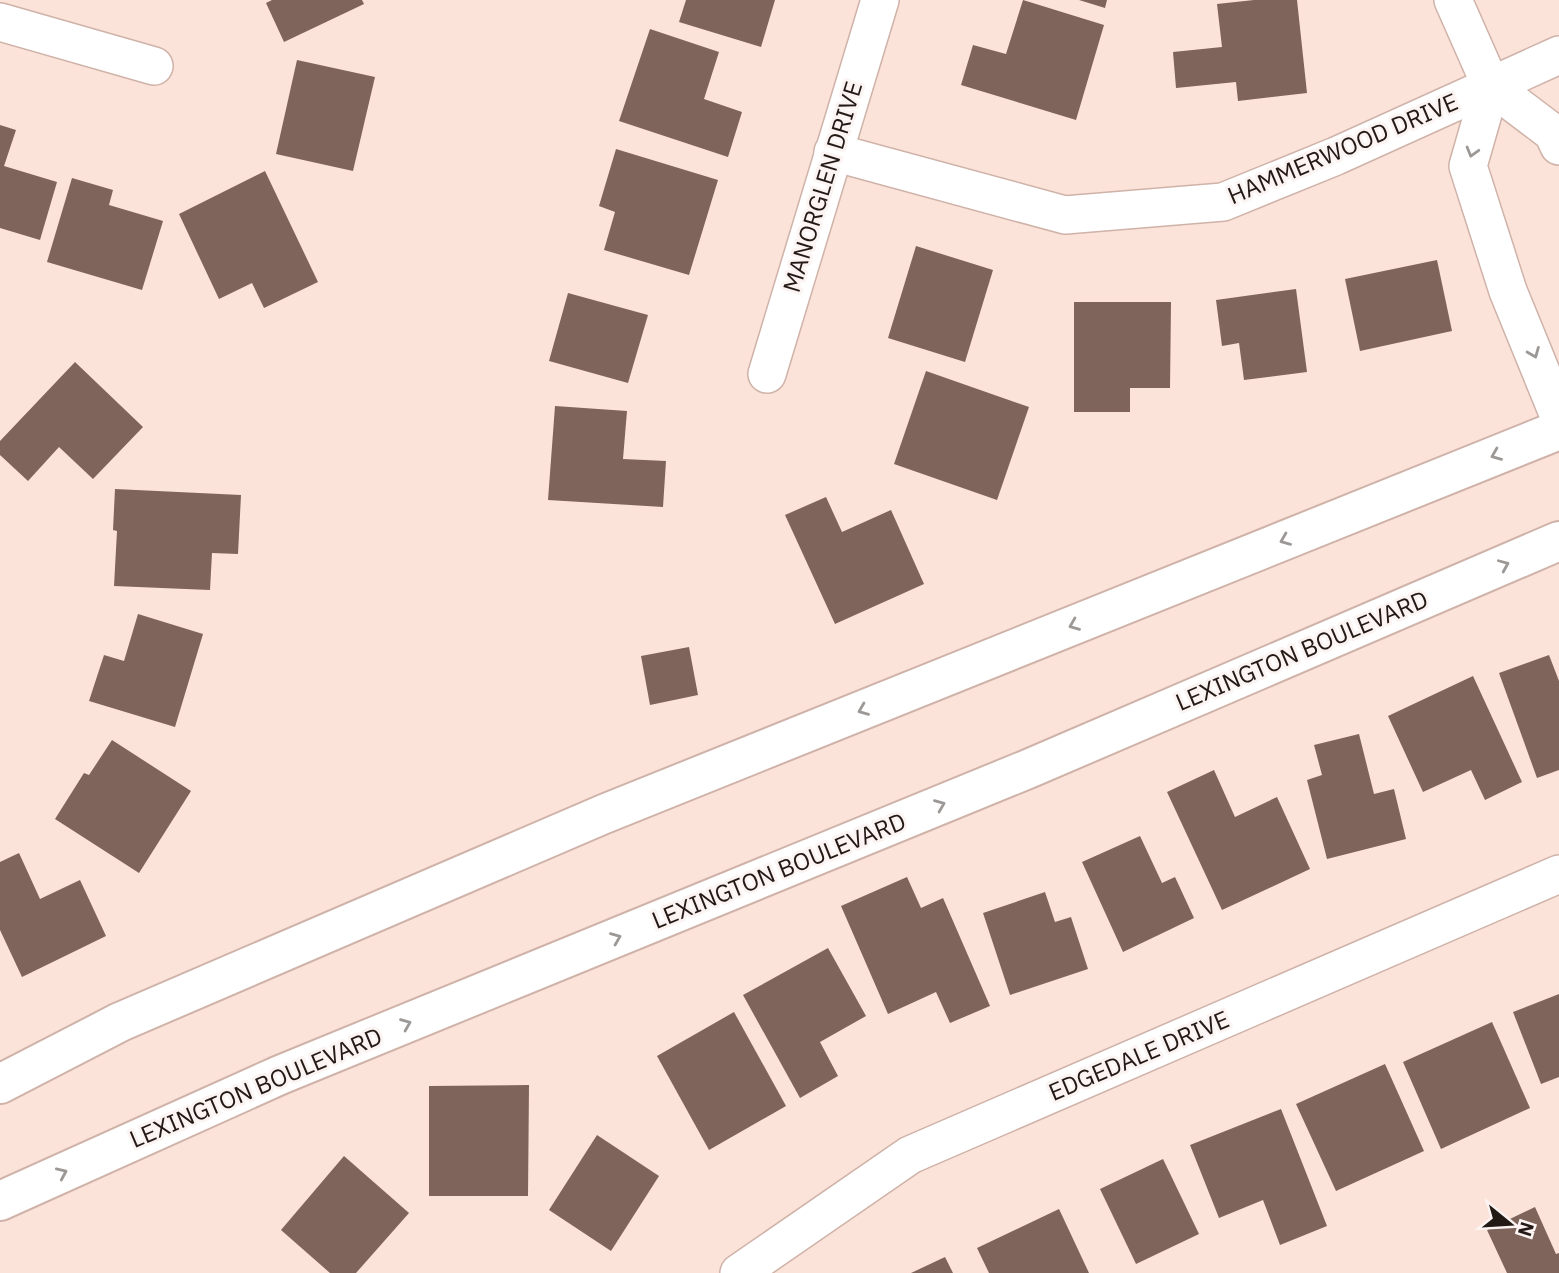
<svg xmlns="http://www.w3.org/2000/svg" width="1559" height="1273" font-family="'IBM Plex Sans',sans-serif">
<style>
.building{fill:#7e645b}
.lines{fill:none;stroke-linecap:round;stroke-linejoin:round}
.minor-casing{stroke:#cfb2a8;stroke-width:40}
.tertiary-casing{stroke:#cfb2a8;stroke-width:42}
.minor{stroke:#fff;stroke-width:37}
.tertiary{stroke:#fff;stroke-width:38}
.oneway{stroke:#9c9896}
.labels{text-anchor:middle;stroke-width:6;stroke-linejoin:round;paint-order:stroke}
.street-label{font-size:24px;fill:#231915;stroke:#fbf4f2}
</style>
<rect width="100%" height="100%" fill="#fbe3da"/>
<g class="building">
<path d="M 272,0 L 362,0 L 364,4 L 284,42 L 266,3 Z"/>
<path d="M 686,0 L 775,0 L 761,47 L 679,22 Z"/>
<path d="M 1023,0 L 1104,25 L 1076,120 L 961,85 L 973,45 L 1006,54 Z"/>
<path d="M 1079,0 L 1107,0 L 1105,8 Z"/>
<path d="M 1254,0 L 1297,0 L 1307,93 L 1238,101 L 1236,82 L 1176,88 L 1173,52 L 1222,47 L 1217,4 Z"/>
<path d="M 650,29 L 719,52 L 704,99 L 742,112 L 728,157 L 619,121 Z"/>
<path d="M 297,60 L 375,77 L 353,171 L 276,154 Z"/>
<path d="M 0,125 L 16,130 L 4,166 L 57,182 L 40,240 L 0,228 Z"/>
<path d="M 616,149 L 718,180 L 689,275 L 604,250 L 615,212 L 599,206 Z"/>
<path d="M 265,171 L 318,282 L 264,308 L 252,283 L 219,299 L 179,214 Z"/>
<path d="M 72,178 L 113,190 L 109,205 L 163,221 L 142,290 L 47,262 Z"/>
<path d="M 916,246 L 993,270 L 965,362 L 888,338 Z"/>
<path d="M 1437,260 L 1452,331 L 1360,351 L 1345,279 Z"/>
<path d="M 1296,289 L 1307,372 L 1244,380 L 1239,343 L 1222,346 L 1216,300 Z"/>
<path d="M 568,293 L 648,315 L 628,383 L 549,361 Z"/>
<path d="M 1074,302 L 1171,302 L 1170,388 L 1130,388 L 1130,412 L 1074,412 Z"/>
<path d="M 75,362 L 143,427 L 93,479 L 59,447 L 28,481 L 0,455 L 0,441 Z"/>
<path d="M 926,371 L 1029,407 L 997,500 L 894,464 Z"/>
<path d="M 555,406 L 627,411 L 623,459 L 666,461 L 663,507 L 548,500 Z"/>
<path d="M 115,489 L 241,495 L 238,554 L 212,553 L 210,590 L 114,586 L 117,531 L 113,530 Z"/>
<path d="M 826,497 L 842,532 L 891,510 L 924,584 L 835,624 L 785,515 Z"/>
<path d="M 138,614 L 203,634 L 175,727 L 89,701 L 104,655 L 124,661 Z"/>
<path d="M 689,647 L 698,695 L 650,705 L 641,656 Z"/>
<path d="M 1549,655 L 1559,681 L 1559,770 L 1537,778 L 1499,673 Z"/>
<path d="M 1473,676 L 1522,782 L 1485,800 L 1471,770 L 1423,792 L 1388,716 Z"/>
<path d="M 1359,734 L 1374,794 L 1394,789 L 1406,839 L 1327,859 L 1307,780 L 1322,775 L 1314,745 Z"/>
<path d="M 112,740 L 191,791 L 139,873 L 55,819 L 84,773 L 89,775 Z"/>
<path d="M 1214,770 L 1235,817 L 1277,797 L 1310,869 L 1222,910 L 1167,792 Z"/>
<path d="M 1140,836 L 1162,883 L 1175,877 L 1194,918 L 1123,952 L 1082,862 Z"/>
<path d="M 19,853 L 40,899 L 80,880 L 106,936 L 22,977 L 0,930 L 0,862 Z"/>
<path d="M 907,877 L 921,908 L 943,898 L 990,1006 L 950,1023 L 936,992 L 888,1014 L 841,906 Z"/>
<path d="M 1045,892 L 1055,922 L 1071,917 L 1088,969 L 1010,995 L 983,913 Z"/>
<path d="M 828,948 L 866,1016 L 820,1042 L 838,1076 L 800,1098 L 743,995 Z"/>
<path d="M 1559,994 L 1559,1077 L 1541,1084 L 1513,1012 Z"/>
<path d="M 734,1012 L 786,1106 L 709,1150 L 657,1056 Z"/>
<path d="M 1492,1022 L 1530,1108 L 1441,1149 L 1403,1062 Z"/>
<path d="M 1385,1064 L 1424,1151 L 1336,1191 L 1296,1104 Z"/>
<path d="M 529,1085 L 528,1196 L 429,1196 L 429,1086 Z"/>
<path d="M 1281,1109 L 1327,1226 L 1280,1245 L 1263,1200 L 1219,1218 L 1190,1145 Z"/>
<path d="M 597,1135 L 659,1176 L 611,1251 L 549,1210 Z"/>
<path d="M 344,1156 L 409,1213 L 356,1273 L 330,1273 L 281,1230 Z"/>
<path d="M 1163,1159 L 1199,1234 L 1136,1264 L 1100,1189 Z"/>
<path d="M 1535,1207 L 1556,1254 L 1559,1253 L 1559,1273 L 1507,1273 L 1487,1230 Z"/>
<path d="M 1059,1209 L 1089,1273 L 989,1273 L 977,1248 Z"/>
<path d="M 945,1257 L 953,1273 L 911,1273 Z"/>
</g>
<g class="lines">
<g class="minor-casing">
<g id="minor">
<path d="M 1453,0 L 1491,86 L 1553,133 L 1559,146"/>
<path d="M 0,22 L 154,66"/>
<path d="M 1491,86 L 1468,166 L 1508,291 L 1559,416"/>
<path d="M 833,152 L 1065,215 L 1223,202 L 1336,156 L 1559,55"/>
<path d="M 767,374 L 880,0"/>
<path d="M 739,1273 L 910,1155 L 1559,874"/>
</g>
</g>
<g class="tertiary-casing">
<g id="tertiary">
<path d="M 0,1084 L 120,1022 L 604,814 L 1559,430"/>
<path d="M 0,1201 L 280,1075 L 1028,769 L 1559,541"/>
</g>
</g>
<use href="#minor" class="minor"/>
<use href="#tertiary" class="tertiary"/>
</g>
<defs><path id="oneway-chevron" d="M-2-3.5L2.5 0L-2 3.5" fill="none" stroke-width="1.6" stroke-linecap="round" stroke-linejoin="round" transform="scale(1.75)"/></defs>
<g class="oneway">
<use href="#oneway-chevron" transform="translate(1472 152) rotate(106)"/>
<use href="#oneway-chevron" transform="translate(1534 353) rotate(68)"/>
<use href="#oneway-chevron" transform="translate(1496 455) rotate(158)"/>
<use href="#oneway-chevron" transform="translate(1285 540) rotate(158)"/>
<use href="#oneway-chevron" transform="translate(1504 565) rotate(-23)"/>
<use href="#oneway-chevron" transform="translate(1074 625) rotate(158)"/>
<use href="#oneway-chevron" transform="translate(863 710) rotate(158)"/>
<use href="#oneway-chevron" transform="translate(940 805) rotate(-22)"/>
<use href="#oneway-chevron" transform="translate(616 938) rotate(-22)"/>
<use href="#oneway-chevron" transform="translate(406 1024) rotate(-22)"/>
<use href="#oneway-chevron" transform="translate(62 1173) rotate(-24)"/>
</g>
<g class="labels">
<g class="street-label">
<text transform="translate(1343 149) rotate(-23)" y="8">HAMMERWOOD DRIVE</text>
<text transform="translate(823 187) rotate(-73)" y="8">MANORGLEN DRIVE</text>
<text transform="translate(1302 651) rotate(-23)" y="8">LEXINGTON BOULEVARD</text>
<text transform="translate(779 871) rotate(-22)" y="8">LEXINGTON BOULEVARD</text>
<text transform="translate(1139 1056) rotate(-23)" y="8">EDGEDALE DRIVE</text>
<text transform="translate(256 1088) rotate(-23)" y="8">LEXINGTON BOULEVARD</text>
</g>
</g>
<g transform="translate(1510 1224) rotate(108)" stroke="#fbf4f2" stroke-width="5" paint-order="stroke">
<path d="M0-5L12 26L0 18L-12 26Z" fill="#231915"/>
<text y="-10" font-size="19" font-weight="bold" text-anchor="middle" fill="#231915">N</text>
</g>
</svg>
